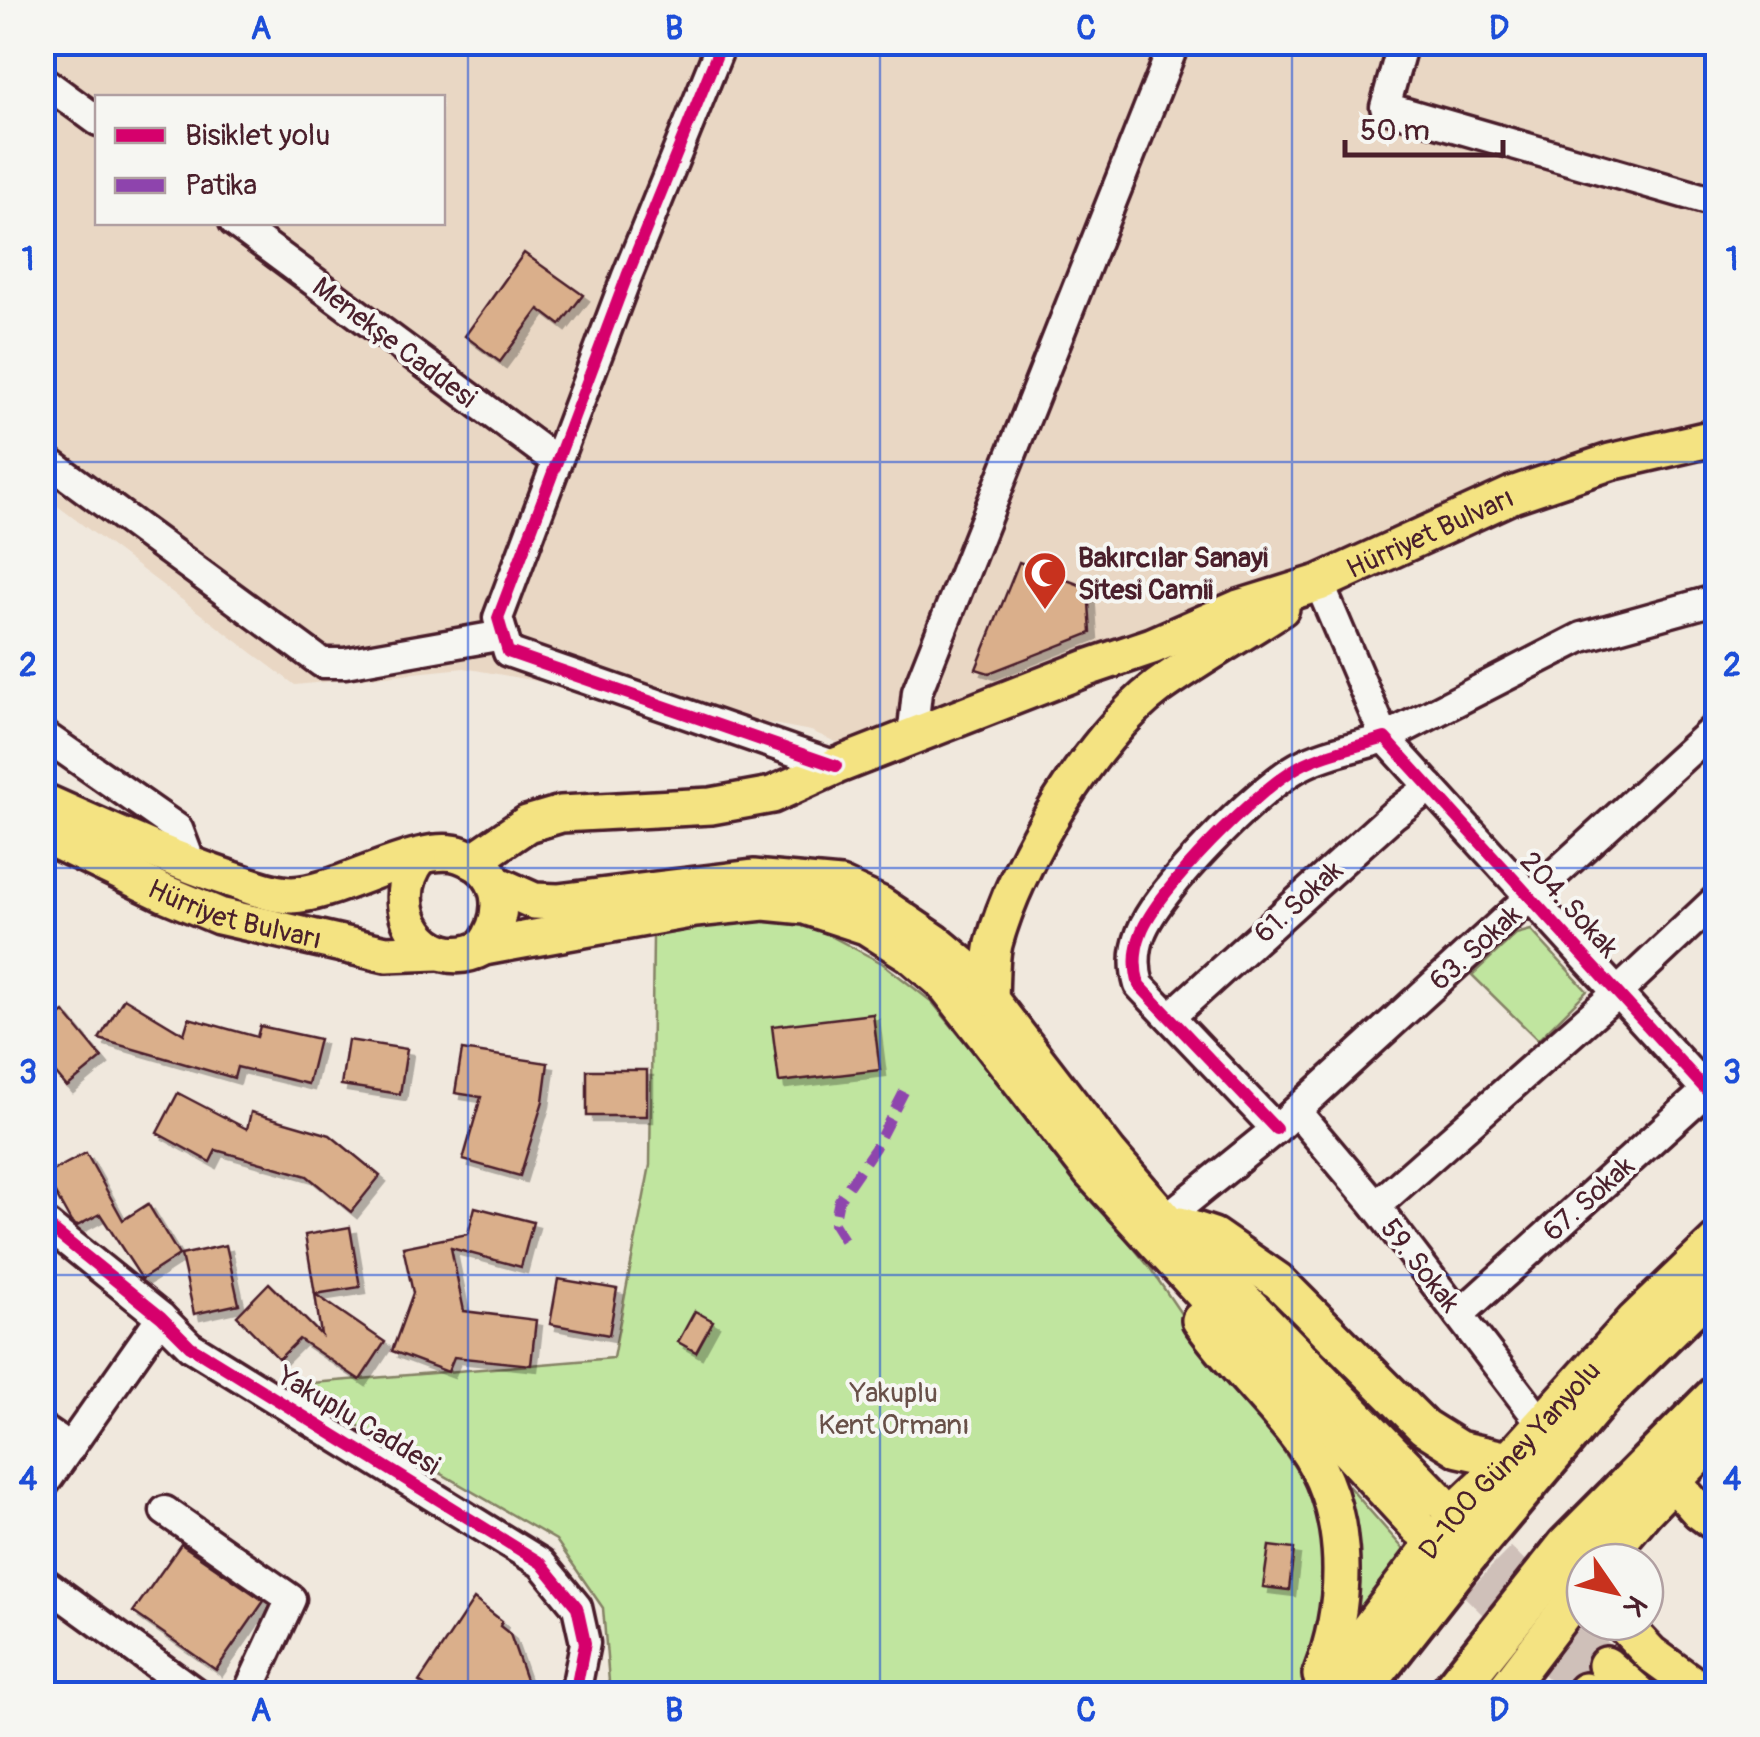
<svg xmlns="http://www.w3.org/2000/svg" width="1760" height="1737" font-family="Pangolin,sans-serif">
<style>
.built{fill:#e9d7c4;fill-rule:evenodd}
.green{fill:#c0e59f;stroke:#858265;stroke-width:2.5}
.building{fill:#daaf8b;stroke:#4a1f2b;stroke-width:2.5;filter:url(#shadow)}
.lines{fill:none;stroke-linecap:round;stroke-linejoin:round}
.major-tunnel{stroke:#cfc0b9;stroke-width:35;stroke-dasharray:35 18;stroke-linecap:butt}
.minor-casing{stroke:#4a1f2b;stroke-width:35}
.major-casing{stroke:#4a1f2b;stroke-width:42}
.highway-casing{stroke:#4a1f2b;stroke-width:50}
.minor{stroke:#f6f6f2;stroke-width:28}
.major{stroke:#f4e382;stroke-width:35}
.highway{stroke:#f4e382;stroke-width:42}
.quiet{stroke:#8e44ad;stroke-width:10;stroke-dasharray:20 10;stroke-linecap:butt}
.cycleway-casing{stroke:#f6f6f2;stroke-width:19}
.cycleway{stroke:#d6006c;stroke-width:12}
.grid{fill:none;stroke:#1d4ed8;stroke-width:2.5;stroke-opacity:0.55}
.labels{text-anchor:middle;stroke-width:8;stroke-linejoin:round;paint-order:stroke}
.street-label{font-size:28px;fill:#4a1f2b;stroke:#f6f6f2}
.poi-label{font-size:28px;font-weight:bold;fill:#4a1f2b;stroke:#f6f6f2;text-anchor:start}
.park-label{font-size:28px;fill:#685048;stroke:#f6f6f2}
.neatline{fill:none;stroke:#1d4ed8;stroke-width:4}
.grid-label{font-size:32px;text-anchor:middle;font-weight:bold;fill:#1d4ed8}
</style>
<defs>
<filter id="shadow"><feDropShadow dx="6" dy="6" stdDeviation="0" flood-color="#0004"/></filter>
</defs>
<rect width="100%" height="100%" fill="#f0e8dd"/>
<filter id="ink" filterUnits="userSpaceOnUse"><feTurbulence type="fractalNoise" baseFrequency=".01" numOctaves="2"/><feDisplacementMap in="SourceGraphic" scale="20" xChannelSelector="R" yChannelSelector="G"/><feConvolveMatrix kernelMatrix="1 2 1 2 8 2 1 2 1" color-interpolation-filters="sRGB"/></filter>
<g filter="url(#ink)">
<path class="built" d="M 42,43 L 1717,43 L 1717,435 L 870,757 L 811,731 L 464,668 L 295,685 L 43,495 ZM 98,98 L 442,98 L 442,222 L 98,222 Z"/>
<g class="green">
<path d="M 780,920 L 806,923 L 882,963 L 932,1002 L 1150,1268 L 1224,1377 L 1271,1433 L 1311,1491 L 1326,1545 L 1318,1657 L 1301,1694 L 704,1694 L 699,1691 L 676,1694 L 610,1694 L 603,1608 L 556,1540 L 288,1385 L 613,1358 L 650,1165 L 653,936 L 744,921 Z"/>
<path d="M 1531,930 L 1587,991 L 1538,1040 L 1472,975 L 1516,934 Z"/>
<path d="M 1315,1448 L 1407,1553 L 1349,1640 Z"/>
</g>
<g class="building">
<path d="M 524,253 L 583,295 L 560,325 L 539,309 L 500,362 L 465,336 Z"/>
<path d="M 1019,562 L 1088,588 L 1091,633 L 989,673 L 976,669 Z"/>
<path d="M 124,998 L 184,1034 L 189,1018 L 257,1037 L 260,1026 L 319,1039 L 308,1084 L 237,1067 L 234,1078 L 99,1039 Z"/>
<path d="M 64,1012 L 102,1058 L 67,1087 L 42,1057 L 42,1029 Z"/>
<path d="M 873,1014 L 880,1070 L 779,1082 L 772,1026 Z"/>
<path d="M 348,1040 L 407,1049 L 400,1094 L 341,1085 Z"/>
<path d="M 462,1050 L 548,1063 L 543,1101 L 520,1176 L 463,1160 L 481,1097 L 455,1093 Z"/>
<rect x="587" y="1070" width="60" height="46"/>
<path d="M 178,1093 L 247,1129 L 251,1112 L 330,1135 L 380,1176 L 351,1212 L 307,1176 L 216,1150 L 210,1162 L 157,1133 Z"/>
<path d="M 86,1153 L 123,1220 L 148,1204 L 179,1255 L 142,1279 L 100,1214 L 77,1226 L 71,1222 L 45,1175 Z"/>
<path d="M 475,1207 L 533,1222 L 521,1267 L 451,1248 L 464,1311 L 536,1320 L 531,1365 L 454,1357 L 448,1372 L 392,1351 L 413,1293 L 403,1247 L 468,1234 Z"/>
<path d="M 350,1227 L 360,1287 L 315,1294 L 305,1235 Z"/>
<path d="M 226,1245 L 239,1304 L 194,1314 L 181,1255 Z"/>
<path d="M 558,1279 L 617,1289 L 609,1335 L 550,1324 Z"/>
<path d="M 269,1283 L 321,1335 L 315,1294 L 385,1342 L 360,1380 L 299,1339 L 279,1359 L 237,1316 Z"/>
<path d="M 695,1311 L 713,1321 L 696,1352 L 678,1342 Z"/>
<path d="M 181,1544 L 264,1601 L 216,1670 L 133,1612 Z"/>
<path d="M 1269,1546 L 1294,1549 L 1289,1590 L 1263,1587 Z"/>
<path d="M 474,1599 L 502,1621 L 500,1626 L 510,1634 L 531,1694 L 437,1694 L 419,1682 Z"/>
</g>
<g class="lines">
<g class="major-tunnel">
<path d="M 1461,1522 L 1606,1665"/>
<path d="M 1438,1546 L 1585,1691"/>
</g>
<g class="minor-casing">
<g id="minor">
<path d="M 722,42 L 627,276 L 498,618 L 508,652 L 836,766"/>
<path d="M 1403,42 L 1385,107 L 1718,203"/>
<path d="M 42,80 L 98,121"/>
<path d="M 234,222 L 556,461"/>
<path d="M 42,457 L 322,663 L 345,663 L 503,635"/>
<path d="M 1319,583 L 1385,738 L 1582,637 L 1718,599"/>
<path d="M 42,734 L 178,829 L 192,866"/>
<path d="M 912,738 L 917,692 L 1175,42"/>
<path d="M 1170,1017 L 1393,815 L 1430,787"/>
<path d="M 1296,1111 L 1376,1206 L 1542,1424"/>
<path d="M 1276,1129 L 1139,985 C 1134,968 1134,951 1141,933 C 1157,890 1257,790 1298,767 C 1323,753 1357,747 1385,738 L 1718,1103"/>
<path d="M 1376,1206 L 1617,993 L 1718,898"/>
<path d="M 1165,1219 L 1276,1129 L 1718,725"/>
<path d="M 42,1221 L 161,1317 L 190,1346 L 541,1563 L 577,1607 L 585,1643 L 575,1694"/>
<path d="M 1459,1315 L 1717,1081"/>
<path d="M 42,1429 L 70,1448"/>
<path d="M 42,1487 L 161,1317"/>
<path d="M 165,1511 L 291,1599 L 250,1688"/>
<path d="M 42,1581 L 197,1694"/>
</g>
</g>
<g class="major-casing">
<g id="major">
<path d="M 42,801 C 105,829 168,858 233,880 C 252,886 272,895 292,895 C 338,894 422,840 461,855 C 505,871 508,913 484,947"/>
<path id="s1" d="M 42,834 L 164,893 L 219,916 L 386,954 L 437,952"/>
<path d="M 419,858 C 381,907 428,978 484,947 L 695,909 L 764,902 L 805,906 L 866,926 L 910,954 L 944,983 L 1092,1173 L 1419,1528"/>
<path id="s2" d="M 473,861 L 527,824 L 561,814 L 711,806 L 772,795 L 836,766 L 1087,668 L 1152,646 L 1239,608 L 1319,583 L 1512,495 L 1610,462 L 1718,437"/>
<path d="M 496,884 L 534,901 L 558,902 L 753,878 L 840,886 L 879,904 L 935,942 L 965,967 L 1109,1154 L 1165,1219 L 1439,1500"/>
<path d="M 990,998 C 991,981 990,961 994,944 C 1015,864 1091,737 1158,687 C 1197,659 1241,634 1281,608"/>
<path d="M 1180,1225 L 1213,1236 L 1278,1281 L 1424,1427 L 1459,1449 L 1509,1460"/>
<path d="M 1200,1320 C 1229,1361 1264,1394 1295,1433 C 1351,1501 1351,1596 1321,1675"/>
<path d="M 1673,1482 L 1699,1511 L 1718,1525"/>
<path d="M 1602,1562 L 1645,1511 L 1718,1435"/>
<path d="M 1621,1622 L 1651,1654 L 1706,1694"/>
<path d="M 1606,1665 L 1639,1694"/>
<path d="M 1585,1691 L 1589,1694"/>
<path id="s3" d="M 1319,1694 L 1465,1502 L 1509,1460 L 1635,1320 L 1718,1240"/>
<path d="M 1502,1694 L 1585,1585"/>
</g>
</g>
<g class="highway-casing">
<g id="highway">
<path d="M 1356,1694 L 1463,1558 L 1603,1392 L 1718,1279"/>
<path d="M 1451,1694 L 1568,1547 L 1718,1396"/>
</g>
</g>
<use href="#minor" class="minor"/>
<use href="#major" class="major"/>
<use href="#highway" class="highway"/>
<path class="quiet" d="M 844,1240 L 834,1224 L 839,1200 L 875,1148 L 908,1084"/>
<g class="cycleway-casing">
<g id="cycleway">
<path d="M 722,42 L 627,276 L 498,618 L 508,652 L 836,766"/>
<path d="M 1276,1129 L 1139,985 C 1134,968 1134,951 1141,933 C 1157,890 1257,790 1298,767 C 1323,753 1357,747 1385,738 L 1718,1103"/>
<path d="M 42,1221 L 161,1317 L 190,1346 L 541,1563 L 577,1607 L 585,1643 L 575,1694"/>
</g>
</g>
<use href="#cycleway" class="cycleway"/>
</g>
</g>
<path class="grid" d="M 468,42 L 468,1694M 880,42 L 880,1694M 1292,42 L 1292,1694M 42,462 L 1718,462M 42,868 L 1718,868M 42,1275 L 1718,1275"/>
<defs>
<g id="mosque-pin" transform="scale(2.25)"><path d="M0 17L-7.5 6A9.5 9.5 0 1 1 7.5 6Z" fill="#c8321e" stroke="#f6f6f2"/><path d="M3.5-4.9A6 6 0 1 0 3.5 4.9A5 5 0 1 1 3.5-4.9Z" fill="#fff"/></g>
</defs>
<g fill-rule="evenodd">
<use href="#mosque-pin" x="1045" y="573"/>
</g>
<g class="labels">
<g class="street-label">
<text transform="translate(395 342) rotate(37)" y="10">Menekşe Caddesi</text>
<text dy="10" stroke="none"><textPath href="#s2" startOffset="1022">Hürriyet Bulvarı</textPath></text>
<text transform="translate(1298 901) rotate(-42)" y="10">61. Sokak</text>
<text transform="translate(1570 904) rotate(48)" y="10">204. Sokak</text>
<text dy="10" stroke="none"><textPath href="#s1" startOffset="210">Hürriyet Bulvarı</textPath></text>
<text transform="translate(1475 947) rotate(-42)" y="10">63. Sokak</text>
<text transform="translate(1588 1198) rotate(-42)" y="10">67. Sokak</text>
<text transform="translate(1421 1265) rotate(52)" y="10">59. Sokak</text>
<text transform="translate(359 1420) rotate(31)" y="10">Yakuplu Caddesi</text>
<text dy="10" stroke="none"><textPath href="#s3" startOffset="302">D-100 Güney Yanyolu</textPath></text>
</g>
<g class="poi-label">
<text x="1078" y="567">Bakırcılar Sanayi<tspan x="1078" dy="32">Sitesi Camii</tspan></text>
</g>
<g class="park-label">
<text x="894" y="1402">Yakuplu<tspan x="894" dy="32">Kent Ormanı</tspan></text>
</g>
</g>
<rect width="1760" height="1737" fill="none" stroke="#f6f6f2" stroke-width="110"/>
<rect x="95" y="95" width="350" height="130" fill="#f6f6f2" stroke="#b1a0a2" stroke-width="2.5"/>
<rect x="115" y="128" width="50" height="15" fill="#d6006c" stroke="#b1a0a2" stroke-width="2.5"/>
<text x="185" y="145" font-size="30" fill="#4a1f2b">Bisiklet yolu</text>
<rect x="115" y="178" width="50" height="15" fill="#8e44ad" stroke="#b1a0a2" stroke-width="2.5"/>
<text x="185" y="195" font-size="30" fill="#4a1f2b">Patika</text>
<g transform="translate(1615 1592) rotate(124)"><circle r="48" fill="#f6f6f2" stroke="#b1a0a2" stroke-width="2.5"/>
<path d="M0-8L18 38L0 25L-18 38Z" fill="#c8321e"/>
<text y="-15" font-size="28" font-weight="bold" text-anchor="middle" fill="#4a1f2b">K</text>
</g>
<path d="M1345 140v15h158v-15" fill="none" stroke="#4a1f2b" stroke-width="5"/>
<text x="1360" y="140" font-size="30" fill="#4a1f2b" stroke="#f6f6f2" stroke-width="8" paint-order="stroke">50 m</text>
<rect x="55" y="55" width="1650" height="1627" class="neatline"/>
<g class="grid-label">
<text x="261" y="39">A</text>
<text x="674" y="39">B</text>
<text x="1086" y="39">C</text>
<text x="1499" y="39">D</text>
<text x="28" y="270">1</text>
<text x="1732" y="270">1</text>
<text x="28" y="676">2</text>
<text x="1732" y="676">2</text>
<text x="28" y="1083">3</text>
<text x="1732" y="1083">3</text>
<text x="28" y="1490">4</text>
<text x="1732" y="1490">4</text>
<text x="261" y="1721">A</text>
<text x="674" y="1721">B</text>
<text x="1086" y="1721">C</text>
<text x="1499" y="1721">D</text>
</g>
</svg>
